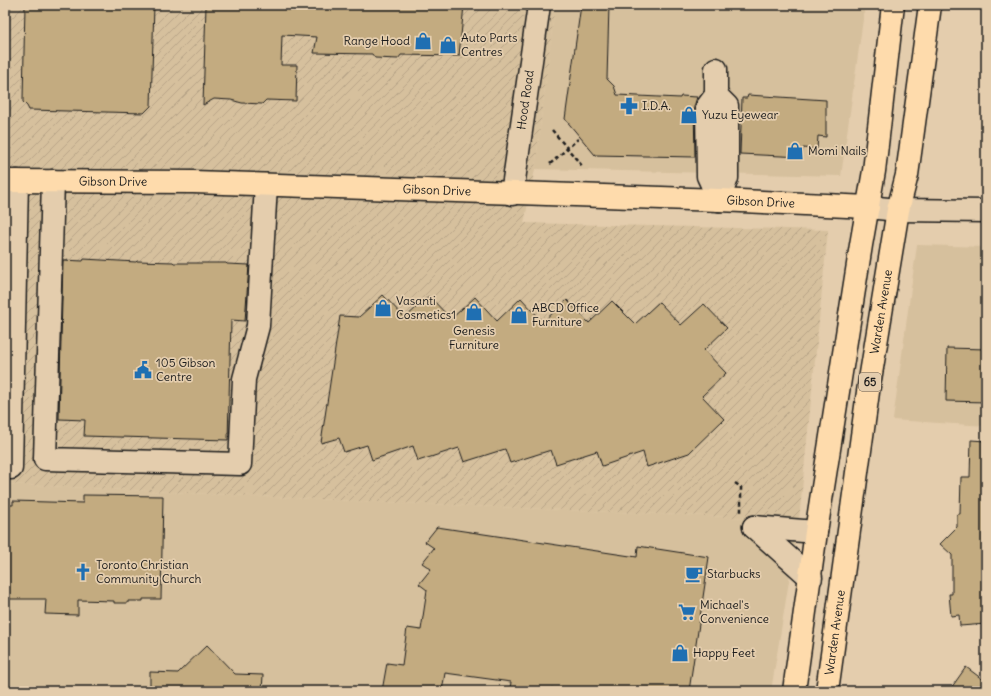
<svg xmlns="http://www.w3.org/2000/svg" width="991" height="696" font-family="Delius,sans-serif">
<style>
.built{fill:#d6c09d}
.industrial{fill:url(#industrial-furrows)}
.building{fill:#c3ab80;stroke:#1c1c1c}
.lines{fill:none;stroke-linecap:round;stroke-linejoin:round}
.minor-casing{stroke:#1c1c1c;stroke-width:25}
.major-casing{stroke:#1c1c1c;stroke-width:25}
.path{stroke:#1c1c1c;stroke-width:2.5;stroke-dasharray:4 3;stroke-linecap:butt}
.minor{stroke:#e4cdad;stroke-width:22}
.major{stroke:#fedbac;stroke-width:22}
.labels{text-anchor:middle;stroke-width:3.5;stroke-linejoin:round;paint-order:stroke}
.shield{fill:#e4cdad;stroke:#585148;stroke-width:1}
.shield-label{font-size:11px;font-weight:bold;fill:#1c1c1c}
.poi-label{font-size:12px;fill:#1c1c1c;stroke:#e4cdad;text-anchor:start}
.street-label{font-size:12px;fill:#1c1c1c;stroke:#e4cdad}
</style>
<defs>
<pattern id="industrial-furrows" width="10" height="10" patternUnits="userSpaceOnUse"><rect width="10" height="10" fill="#d6c09d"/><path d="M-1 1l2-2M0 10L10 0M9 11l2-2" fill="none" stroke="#b7a487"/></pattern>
</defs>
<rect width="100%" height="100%" fill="#e4cdad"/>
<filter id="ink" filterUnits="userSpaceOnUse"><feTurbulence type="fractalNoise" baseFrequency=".025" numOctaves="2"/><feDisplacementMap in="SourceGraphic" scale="8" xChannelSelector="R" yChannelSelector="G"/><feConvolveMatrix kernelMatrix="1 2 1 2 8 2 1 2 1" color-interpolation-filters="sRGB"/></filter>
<g filter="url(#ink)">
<g class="built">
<path d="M 555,5 L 865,5 L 841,176 L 535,169 Z"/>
<path d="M 917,245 L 986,247 L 986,426 L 893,420 Z"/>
<path d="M 5,484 L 355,501 L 799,520 L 771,691 L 5,691 Z"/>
</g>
<path class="industrial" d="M 5,5 L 555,5 L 535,169 L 524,223 L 828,230 L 799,520 L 355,501 L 5,484 Z"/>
<g class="building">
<path d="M 25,5 L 154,5 L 151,106 L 144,113 L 29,110 L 27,106 L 23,102 L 23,99 Z"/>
<path d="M 206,5 L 464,5 L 459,56 L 401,55 L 398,59 L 375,58 L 372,54 L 314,53 L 317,37 L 282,35 L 281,65 L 297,65 L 296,101 L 266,100 L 262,104 L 242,103 L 231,100 L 214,99 L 203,105 Z"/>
<path d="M 581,5 L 609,5 L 607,79 L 614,86 L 617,95 L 680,98 L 681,96 L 697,97 L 694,107 L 695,157 L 595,155 L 565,119 Z"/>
<path d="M 748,95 L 826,100 L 826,137 L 818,136 L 817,149 L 803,148 L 802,157 L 740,154 L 742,98 L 747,98 Z"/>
<path d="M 84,259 L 136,262 L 137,261 L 173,262 L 174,263 L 226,263 L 227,264 L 249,265 L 245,321 L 231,320 L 228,440 L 84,436 L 85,420 L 59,419 L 63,260 L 83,261 Z"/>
<path d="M 383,295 L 405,318 L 429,296 L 451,319 L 475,297 L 497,321 L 521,298 L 543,322 L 567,300 L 589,323 L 612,301 L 635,324 L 659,302 L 681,325 L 704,304 L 727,328 L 704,350 L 726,373 L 702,396 L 724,419 L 689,453 L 647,467 L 643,452 L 602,466 L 597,451 L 556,464 L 551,450 L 510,463 L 505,449 L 464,462 L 459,448 L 418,461 L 413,446 L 372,460 L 367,445 L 344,452 L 339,438 L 321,443 L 340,316 L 359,317 Z"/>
<path d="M 947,348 L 986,349 L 986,402 L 946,401 Z"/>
<path d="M 971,440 L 986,441 L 986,624 L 960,626 L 959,615 L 951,616 L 949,594 L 952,594 L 952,555 L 940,544 L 957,527 L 957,514 L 960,514 L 961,477 L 970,477 Z"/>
<path d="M 83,495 L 163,496 L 161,599 L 143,599 L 143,601 L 128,601 L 128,603 L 114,603 L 114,601 L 78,600 L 78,615 L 45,614 L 46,599 L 5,599 L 6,505 L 13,505 L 13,501 L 83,503 Z"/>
<path d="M 437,527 L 637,557 L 638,546 L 709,557 L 689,691 L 645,691 L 629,689 L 628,691 L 571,691 L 551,688 L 551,691 L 527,691 L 510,689 L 511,682 L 445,673 L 442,691 L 382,691 L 387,663 L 402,665 L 407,628 L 421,630 L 427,590 L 419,584 L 431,569 L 422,563 L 434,548 L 425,542 Z"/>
<path d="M 207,645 L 235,674 L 263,675 L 262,691 L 150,691 L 150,672 L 178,673 Z"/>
<path d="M 966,667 L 986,682 L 986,691 L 949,691 Z"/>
</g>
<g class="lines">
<g class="minor-casing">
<g id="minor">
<path d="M 716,69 L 716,95 L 707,107 L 708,176 L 719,200"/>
<path d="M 716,95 L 727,106 L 727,178 L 719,200"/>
<path d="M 53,181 L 45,459 L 240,464 L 244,379 L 258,326 L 266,185"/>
<path id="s1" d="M 512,194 L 539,5"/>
<path d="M 868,207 L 898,210 L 986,211"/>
<path d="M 5,468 L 11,468 L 17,181"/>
<path d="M 754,527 L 811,578"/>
<path d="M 754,527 L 816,532"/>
</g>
</g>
<g class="major-casing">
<g id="major">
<path id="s2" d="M 5,181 L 193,182 L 719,200 L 868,207"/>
<path d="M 794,691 L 816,532 L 861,245 L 874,171 L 893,5"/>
<path id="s3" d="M 827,691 L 868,392 L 898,210 L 907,175 L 930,5"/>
</g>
</g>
<g class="path">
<path d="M 552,130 L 583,167"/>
<path d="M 550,164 L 578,139"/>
<path d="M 735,483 L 741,487 L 741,512"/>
</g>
<use href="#minor" class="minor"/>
<use href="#major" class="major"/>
</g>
</g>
<defs>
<g id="shop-bare" transform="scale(1.38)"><path d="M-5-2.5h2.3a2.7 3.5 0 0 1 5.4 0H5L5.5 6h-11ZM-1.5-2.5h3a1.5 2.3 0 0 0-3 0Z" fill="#1f6fb2" stroke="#e4cdad" stroke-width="2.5" paint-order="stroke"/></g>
<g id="pharmacy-bare" transform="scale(1.38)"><path d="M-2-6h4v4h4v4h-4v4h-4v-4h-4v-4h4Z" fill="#1f6fb2" stroke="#e4cdad" stroke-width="2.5" paint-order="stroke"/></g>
<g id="civic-bare" transform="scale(1.38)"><path d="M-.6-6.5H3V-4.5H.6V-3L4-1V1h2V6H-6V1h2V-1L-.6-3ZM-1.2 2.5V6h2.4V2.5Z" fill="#1f6fb2" stroke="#e4cdad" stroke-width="2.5" paint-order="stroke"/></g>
<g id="church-bare" transform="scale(1.38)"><path d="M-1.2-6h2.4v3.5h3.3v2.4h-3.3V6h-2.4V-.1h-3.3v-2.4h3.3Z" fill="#1f6fb2" stroke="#e4cdad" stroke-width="2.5" paint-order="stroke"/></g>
<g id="cafe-bare" transform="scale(1.38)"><path d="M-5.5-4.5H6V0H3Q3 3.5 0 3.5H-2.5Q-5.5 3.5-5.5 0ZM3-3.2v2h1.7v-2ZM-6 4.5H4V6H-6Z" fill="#1f6fb2" stroke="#e4cdad" stroke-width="2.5" paint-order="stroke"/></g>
<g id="supermarket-bare" transform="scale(1.38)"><path d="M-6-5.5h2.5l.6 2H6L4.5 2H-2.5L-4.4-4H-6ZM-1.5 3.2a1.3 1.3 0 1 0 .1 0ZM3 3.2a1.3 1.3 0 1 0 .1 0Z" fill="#1f6fb2" stroke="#e4cdad" stroke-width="2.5" paint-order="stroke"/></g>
</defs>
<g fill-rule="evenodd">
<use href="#shop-bare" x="423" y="41"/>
<use href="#shop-bare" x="448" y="45"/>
<use href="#pharmacy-bare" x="629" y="106"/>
<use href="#shop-bare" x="689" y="115"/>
<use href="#shop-bare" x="795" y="151"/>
<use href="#shop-bare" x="383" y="308"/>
<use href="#shop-bare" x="474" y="312"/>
<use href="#shop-bare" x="519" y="315"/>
<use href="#civic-bare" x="143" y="370"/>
<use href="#church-bare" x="83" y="572"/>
<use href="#cafe-bare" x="694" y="574"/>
<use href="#supermarket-bare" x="687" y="612"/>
<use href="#shop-bare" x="680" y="653"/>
</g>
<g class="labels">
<rect class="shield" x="859" y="373" width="22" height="18" rx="3"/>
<g class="shield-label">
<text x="870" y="386">65</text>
</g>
<g class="poi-label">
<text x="461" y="42">Auto Parts<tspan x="461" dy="14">Centres</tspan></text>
<text x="410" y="45" text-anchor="end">Range Hood</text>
<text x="642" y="110">I.D.A.</text>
<text x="702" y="119">Yuzu Eyewear</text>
<text x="808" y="155">Momi Nails</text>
<text x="396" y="305">Vasanti<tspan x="396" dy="14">Cosmetics1</tspan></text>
<text x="532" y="312">ABCD Office<tspan x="532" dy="14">Furniture</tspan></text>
<text x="474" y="335" text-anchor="middle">Genesis<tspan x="474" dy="14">Furniture</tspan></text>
<text x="156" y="367">105 Gibson<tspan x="156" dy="14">Centre</tspan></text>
<text x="96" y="569">Toronto Christian<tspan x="96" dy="14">Community Church</tspan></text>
<text x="707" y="578">Starbucks</text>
<text x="700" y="609">Michael's<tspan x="700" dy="14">Convenience</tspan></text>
<text x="693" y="657">Happy Feet</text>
</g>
<g class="street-label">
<text dy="4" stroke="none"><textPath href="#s1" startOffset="95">Hood Road</textPath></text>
<text dy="4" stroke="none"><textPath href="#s2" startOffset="108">Gibson Drive</textPath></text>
<text dy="4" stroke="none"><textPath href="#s2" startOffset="432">Gibson Drive</textPath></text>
<text dy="4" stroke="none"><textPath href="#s2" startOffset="756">Gibson Drive</textPath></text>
<text dy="4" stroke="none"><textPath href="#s3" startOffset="383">Warden Avenue</textPath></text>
<text dy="4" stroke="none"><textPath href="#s3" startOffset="59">Warden Avenue</textPath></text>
</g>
</g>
<rect width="991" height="696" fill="none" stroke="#e4cdad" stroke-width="20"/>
<rect x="10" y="10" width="971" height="676" fill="none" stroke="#1c1c1c" stroke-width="1.5" filter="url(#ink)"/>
</svg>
